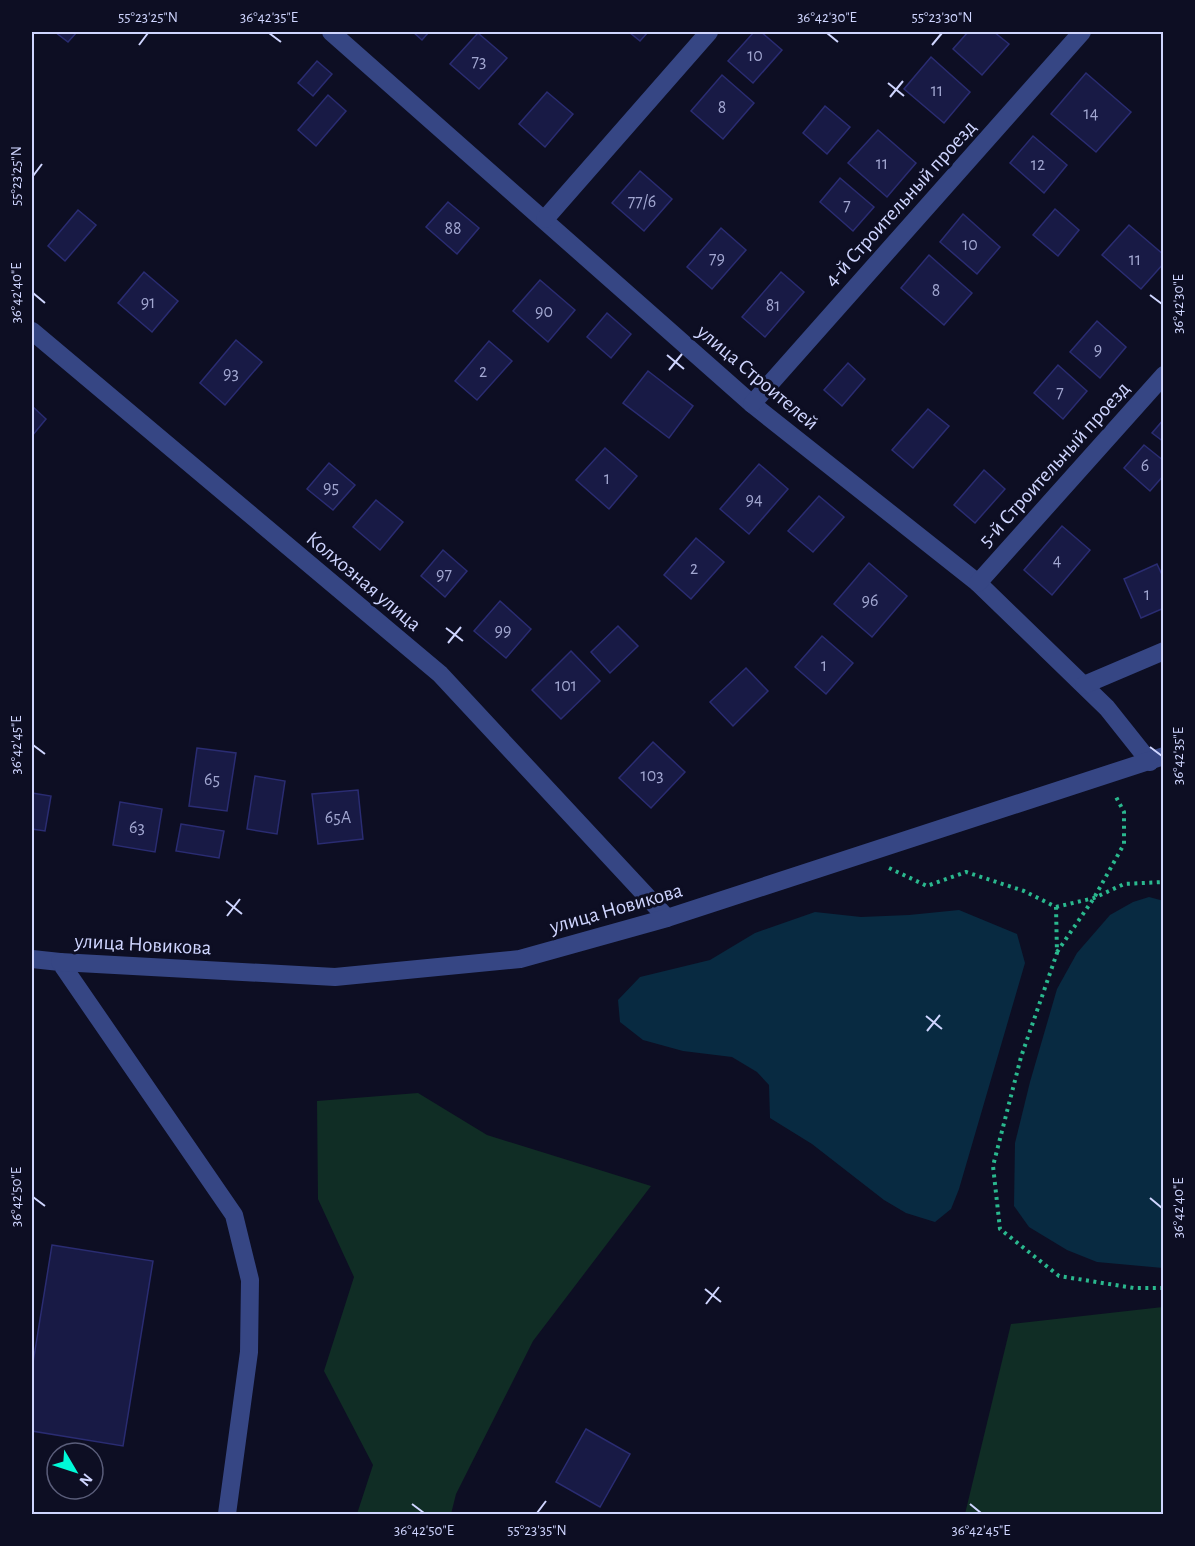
<svg xmlns="http://www.w3.org/2000/svg" width="1195" height="1546" font-family="'Alegreya Sans',sans-serif">
<style>
.green{fill:#102d25}
.water{fill:#082a41}
.building{fill:#181a45;stroke:#2a2c72;stroke-width:1.5}
.lines{fill:none;stroke-linecap:round;stroke-linejoin:round}
.path{stroke:#2ab88e;stroke-width:4;stroke-dasharray:3 4.5;stroke-linecap:butt}
.minor{stroke:#364684;stroke-width:18}
.ticks{fill:none;stroke:#cfd5ff;stroke-width:2}
.labels{text-anchor:middle;stroke-width:6;stroke-linejoin:round;paint-order:stroke}
.number-label{font-size:18px;fill:#a1a6d0}
.street-label{font-size:21px;fill:#cfd5ff;stroke:#0d0e23}
.neatline{fill:none;stroke:#cfd5ff;stroke-width:2}
.ticks-label{font-size:15px;text-anchor:middle;fill:#cfd5ff}
</style>
<rect width="100%" height="100%" fill="#0d0e23"/>
<g class="green">
<path d="M 418,1093 L 487,1135 L 651,1186 L 533,1341 L 456,1494 L 451,1514 L 357,1514 L 373,1465 L 324,1371 L 354,1277 L 318,1199 L 317,1101 Z"/>
<path d="M 1163,1307 L 1163,1514 L 965,1514 L 1011,1324 Z"/>
</g>
<g class="water">
<path d="M 1149,897 L 1164,901 L 1163,1268 L 1097,1262 L 1067,1250 L 1029,1227 L 1014,1206 L 1015,1143 L 1030,1082 L 1057,989 L 1077,953 L 1110,915 L 1133,902 Z"/>
<path d="M 959,910 L 1017,934 L 1025,963 L 959,1189 L 951,1209 L 935,1222 L 906,1213 L 884,1200 L 812,1144 L 770,1118 L 769,1085 L 757,1072 L 732,1057 L 683,1051 L 643,1040 L 620,1022 L 618,1000 L 640,977 L 710,960 L 755,933 L 815,912 L 861,917 L 909,915 Z"/>
</g>
<g class="building">
<path d="M 55,32 L 77,32 L 68,42 Z"/>
<path d="M 413,32 L 429,32 L 422,40 Z"/>
<path d="M 629,32 L 648,32 L 640,41 Z"/>
<path d="M 754,32 L 761,32 L 782,50 L 753,83 L 728,61 Z"/>
<path d="M 968,32 L 994,32 L 1009,44 L 982,75 L 953,49 Z"/>
<path d="M 478,33 L 507,58 L 479,89 L 450,64 Z"/>
<path d="M 931,57 L 970,92 L 944,123 L 904,89 Z"/>
<path d="M 317,61 L 332,74 L 313,96 L 298,83 Z"/>
<path d="M 1086,73 L 1131,112 L 1096,152 L 1051,114 Z"/>
<path d="M 722,75 L 754,103 L 723,139 L 691,111 Z"/>
<path d="M 547,92 L 573,114 L 545,147 L 519,124 Z"/>
<path d="M 328,95 L 346,111 L 316,146 L 298,130 Z"/>
<path d="M 825,106 L 850,127 L 827,154 L 803,133 Z"/>
<path d="M 878,130 L 916,163 L 887,197 L 848,163 Z"/>
<path d="M 1033,136 L 1067,165 L 1044,193 L 1010,163 Z"/>
<path d="M 640,171 L 672,199 L 644,231 L 612,203 Z"/>
<path d="M 840,178 L 874,207 L 853,231 L 820,202 Z"/>
<path d="M 448,202 L 479,228 L 457,254 L 426,227 Z"/>
<path d="M 1055,209 L 1079,230 L 1058,256 L 1033,235 Z"/>
<path d="M 78,210 L 96,225 L 65,261 L 48,246 Z"/>
<path d="M 963,214 L 1000,247 L 977,274 L 940,242 Z"/>
<path d="M 1129,225 L 1164,255 L 1164,263 L 1141,289 L 1102,255 Z"/>
<path d="M 721,228 L 746,250 L 712,289 L 687,267 Z"/>
<path d="M 929,255 L 972,293 L 944,325 L 901,288 Z"/>
<path d="M 144,272 L 178,301 L 152,332 L 118,303 Z"/>
<path d="M 781,272 L 804,292 L 765,337 L 742,317 Z"/>
<path d="M 540,280 L 575,310 L 548,342 L 513,311 Z"/>
<path d="M 607,313 L 631,334 L 611,358 L 587,337 Z"/>
<path d="M 1097,321 L 1126,347 L 1100,378 L 1070,352 Z"/>
<path d="M 236,340 L 262,362 L 225,405 L 200,383 Z"/>
<path d="M 489,341 L 512,361 L 477,400 L 455,381 Z"/>
<path d="M 848,363 L 865,379 L 842,406 L 824,390 Z"/>
<path d="M 1058,365 L 1087,391 L 1063,419 L 1034,393 Z"/>
<path d="M 648,371 L 693,406 L 669,438 L 623,403 Z"/>
<path d="M 32,406 L 46,419 L 32,436 Z"/>
<path d="M 928,409 L 949,426 L 913,468 L 892,450 Z"/>
<path d="M 1164,419 L 1164,442 L 1152,433 Z"/>
<path d="M 1144,445 L 1164,461 L 1164,475 L 1150,491 L 1124,468 Z"/>
<path d="M 605,448 L 637,476 L 609,509 L 576,480 Z"/>
<path d="M 329,463 L 355,485 L 333,510 L 307,489 Z"/>
<path d="M 759,464 L 788,489 L 749,534 L 720,509 Z"/>
<path d="M 984,470 L 1005,489 L 975,523 L 954,505 Z"/>
<path d="M 819,496 L 844,517 L 813,552 L 788,531 Z"/>
<path d="M 376,500 L 403,522 L 380,550 L 353,527 Z"/>
<path d="M 1062,526 L 1090,550 L 1052,595 L 1024,570 Z"/>
<path d="M 696,538 L 724,562 L 691,599 L 664,575 Z"/>
<path d="M 443,550 L 467,571 L 445,597 L 421,576 Z"/>
<path d="M 869,563 L 907,596 L 872,637 L 834,604 Z"/>
<path d="M 1157,564 L 1164,579 L 1164,608 L 1141,618 L 1124,579 Z"/>
<path d="M 500,601 L 531,629 L 506,658 L 474,631 Z"/>
<path d="M 618,626 L 638,646 L 610,673 L 591,652 Z"/>
<path d="M 822,636 L 853,663 L 826,694 L 795,667 Z"/>
<path d="M 571,651 L 600,681 L 561,719 L 532,690 Z"/>
<path d="M 746,668 L 768,691 L 733,726 L 710,702 Z"/>
<path d="M 653,742 L 685,772 L 651,808 L 619,778 Z"/>
<path d="M 197,748 L 236,753 L 227,811 L 189,806 Z"/>
<path d="M 255,776 L 285,781 L 277,834 L 247,829 Z"/>
<path d="M 358,790 L 363,839 L 318,844 L 312,794 Z"/>
<path d="M 32,793 L 51,796 L 45,831 L 32,829 Z"/>
<path d="M 120,802 L 162,809 L 155,852 L 113,845 Z"/>
<path d="M 181,824 L 224,831 L 219,858 L 176,851 Z"/>
<path d="M 52,1245 L 153,1261 L 123,1446 L 32,1431 L 32,1369 Z"/>
<path d="M 586,1429 L 630,1454 L 600,1507 L 556,1482 Z"/>
</g>
<g class="lines">
<g class="path">
<path d="M 889,868 L 927,886 L 966,872 L 1024,891 L 1056,907 L 1057,953 L 1021,1057 L 993,1166 L 1000,1229 L 1059,1276 L 1134,1288 L 1164,1288"/>
<path d="M 1056,907 L 1094,898 L 1124,884 L 1164,882"/>
<path d="M 1057,952 L 1094,898 L 1124,844 L 1124,812 L 1115,795"/>
</g>
<g class="minor">
<path d="M 331,32 L 752,404 L 978,583 L 1107,708 L 1150,762"/>
<path d="M 545,219 L 709,32"/>
<path d="M 32,331 L 440,674 L 667,918"/>
<path d="M 752,404 L 1082,32"/>
<path d="M 978,583 L 1164,375"/>
<path d="M 1084,685 L 1164,651"/>
<path d="M 32,959 L 60,962 L 234,1215 L 250,1280 L 249,1352 L 227,1514"/>
<path d="M 60,962 L 335,977 L 520,959 L 667,918 L 1164,756"/>
</g>
</g>
<path class="ticks" d="M 269,33 L 281,42M 827,33 L 838,42M 139,45 L 148,33M 932,45 L 942,33M 888,83 L 904,96M 890,97 L 903,81M 33,176 L 42,164M 33,293 L 45,303M 1150,295 L 1162,304M 667,355 L 684,369M 669,370 L 682,354M 446,628 L 463,641M 448,643 L 461,627M 33,745 L 45,754M 1150,747 L 1162,756M 226,901 L 242,914M 227,916 L 240,899M 926,1016 L 942,1029M 927,1031 L 940,1015M 33,1197 L 45,1206M 1150,1198 L 1162,1208M 705,1289 L 721,1302M 706,1304 L 719,1287M 412,1504 L 424,1513M 970,1504 L 981,1513M 537,1513 L 546,1501"/>
<g class="labels">
<g class="number-label">
<text x="755" y="61">10</text>
<text x="479" y="67">73</text>
<text x="937" y="96">11</text>
<text x="722" y="113">8</text>
<text x="1091" y="119">14</text>
<text x="882" y="169">11</text>
<text x="1038" y="170">12</text>
<text x="642" y="207">77/6</text>
<text x="847" y="211">7</text>
<text x="453" y="234">88</text>
<text x="970" y="250">10</text>
<text x="717" y="264">79</text>
<text x="1135" y="265">11</text>
<text x="936" y="296">8</text>
<text x="148" y="308">91</text>
<text x="773" y="311">81</text>
<text x="544" y="317">90</text>
<text x="1098" y="355">9</text>
<text x="483" y="377">2</text>
<text x="231" y="379">93</text>
<text x="1060" y="398">7</text>
<text x="1145" y="471">6</text>
<text x="607" y="484">1</text>
<text x="331" y="493">95</text>
<text x="754" y="505">94</text>
<text x="1057" y="566">4</text>
<text x="694" y="574">2</text>
<text x="444" y="580">97</text>
<text x="1147" y="600">1</text>
<text x="870" y="606">96</text>
<text x="503" y="636">99</text>
<text x="824" y="671">1</text>
<text x="566" y="691">101</text>
<text x="652" y="781">103</text>
<text x="212" y="785">65</text>
<text x="338" y="823">65А</text>
<text x="137" y="833">63</text>
</g>
<g class="street-label">
<text transform="translate(900 203) rotate(-48)" y="7">4-й Строительный проезд</text>
<text transform="translate(758 377) rotate(40)" y="7">улица Строителей</text>
<text transform="translate(1054 464) rotate(-48)" y="7">5-й Строительный проезд</text>
<text transform="translate(364 581) rotate(40)" y="7">Колхозная улица</text>
<text transform="translate(616 908) rotate(-16)" y="7">улица Новикова</text>
<text transform="translate(143 944) rotate(3)" y="7">улица Новикова</text>
</g>
</g>
<rect width="1195" height="1546" fill="none" stroke="#0d0e23" stroke-width="66"/>
<g transform="translate(75 1471) rotate(129)"><circle r="28" fill="#0d0e23" stroke="#5b5e7b" stroke-width="1.5"/>
<path d="M0-4.5L10 22L0 15L-10 22Z" fill="#00fad8"/>
<text y="-9" font-size="16" font-weight="bold" text-anchor="middle" fill="#cfd5ff">N</text>
</g>
<rect x="33" y="33" width="1129" height="1480" class="neatline"/>
<g class="ticks-label">
<text x="148" y="22">55°23'25"N</text>
<text x="269" y="22">36°42'35"E</text>
<text x="827" y="22">36°42'30"E</text>
<text x="942" y="22">55°23'30"N</text>
<text transform="translate(16 176) rotate(-90)" y="5">55°23'25"N</text>
<text transform="translate(16 293) rotate(-90)" y="5">36°42'40"E</text>
<text transform="translate(1178 304) rotate(-90)" y="5">36°42'30"E</text>
<text transform="translate(16 745) rotate(-90)" y="5">36°42'45"E</text>
<text transform="translate(1178 756) rotate(-90)" y="5">36°42'35"E</text>
<text transform="translate(16 1197) rotate(-90)" y="5">36°42'50"E</text>
<text transform="translate(1178 1208) rotate(-90)" y="5">36°42'40"E</text>
<text x="424" y="1535">36°42'50"E</text>
<text x="537" y="1535">55°23'35"N</text>
<text x="981" y="1535">36°42'45"E</text>
</g>
</svg>
